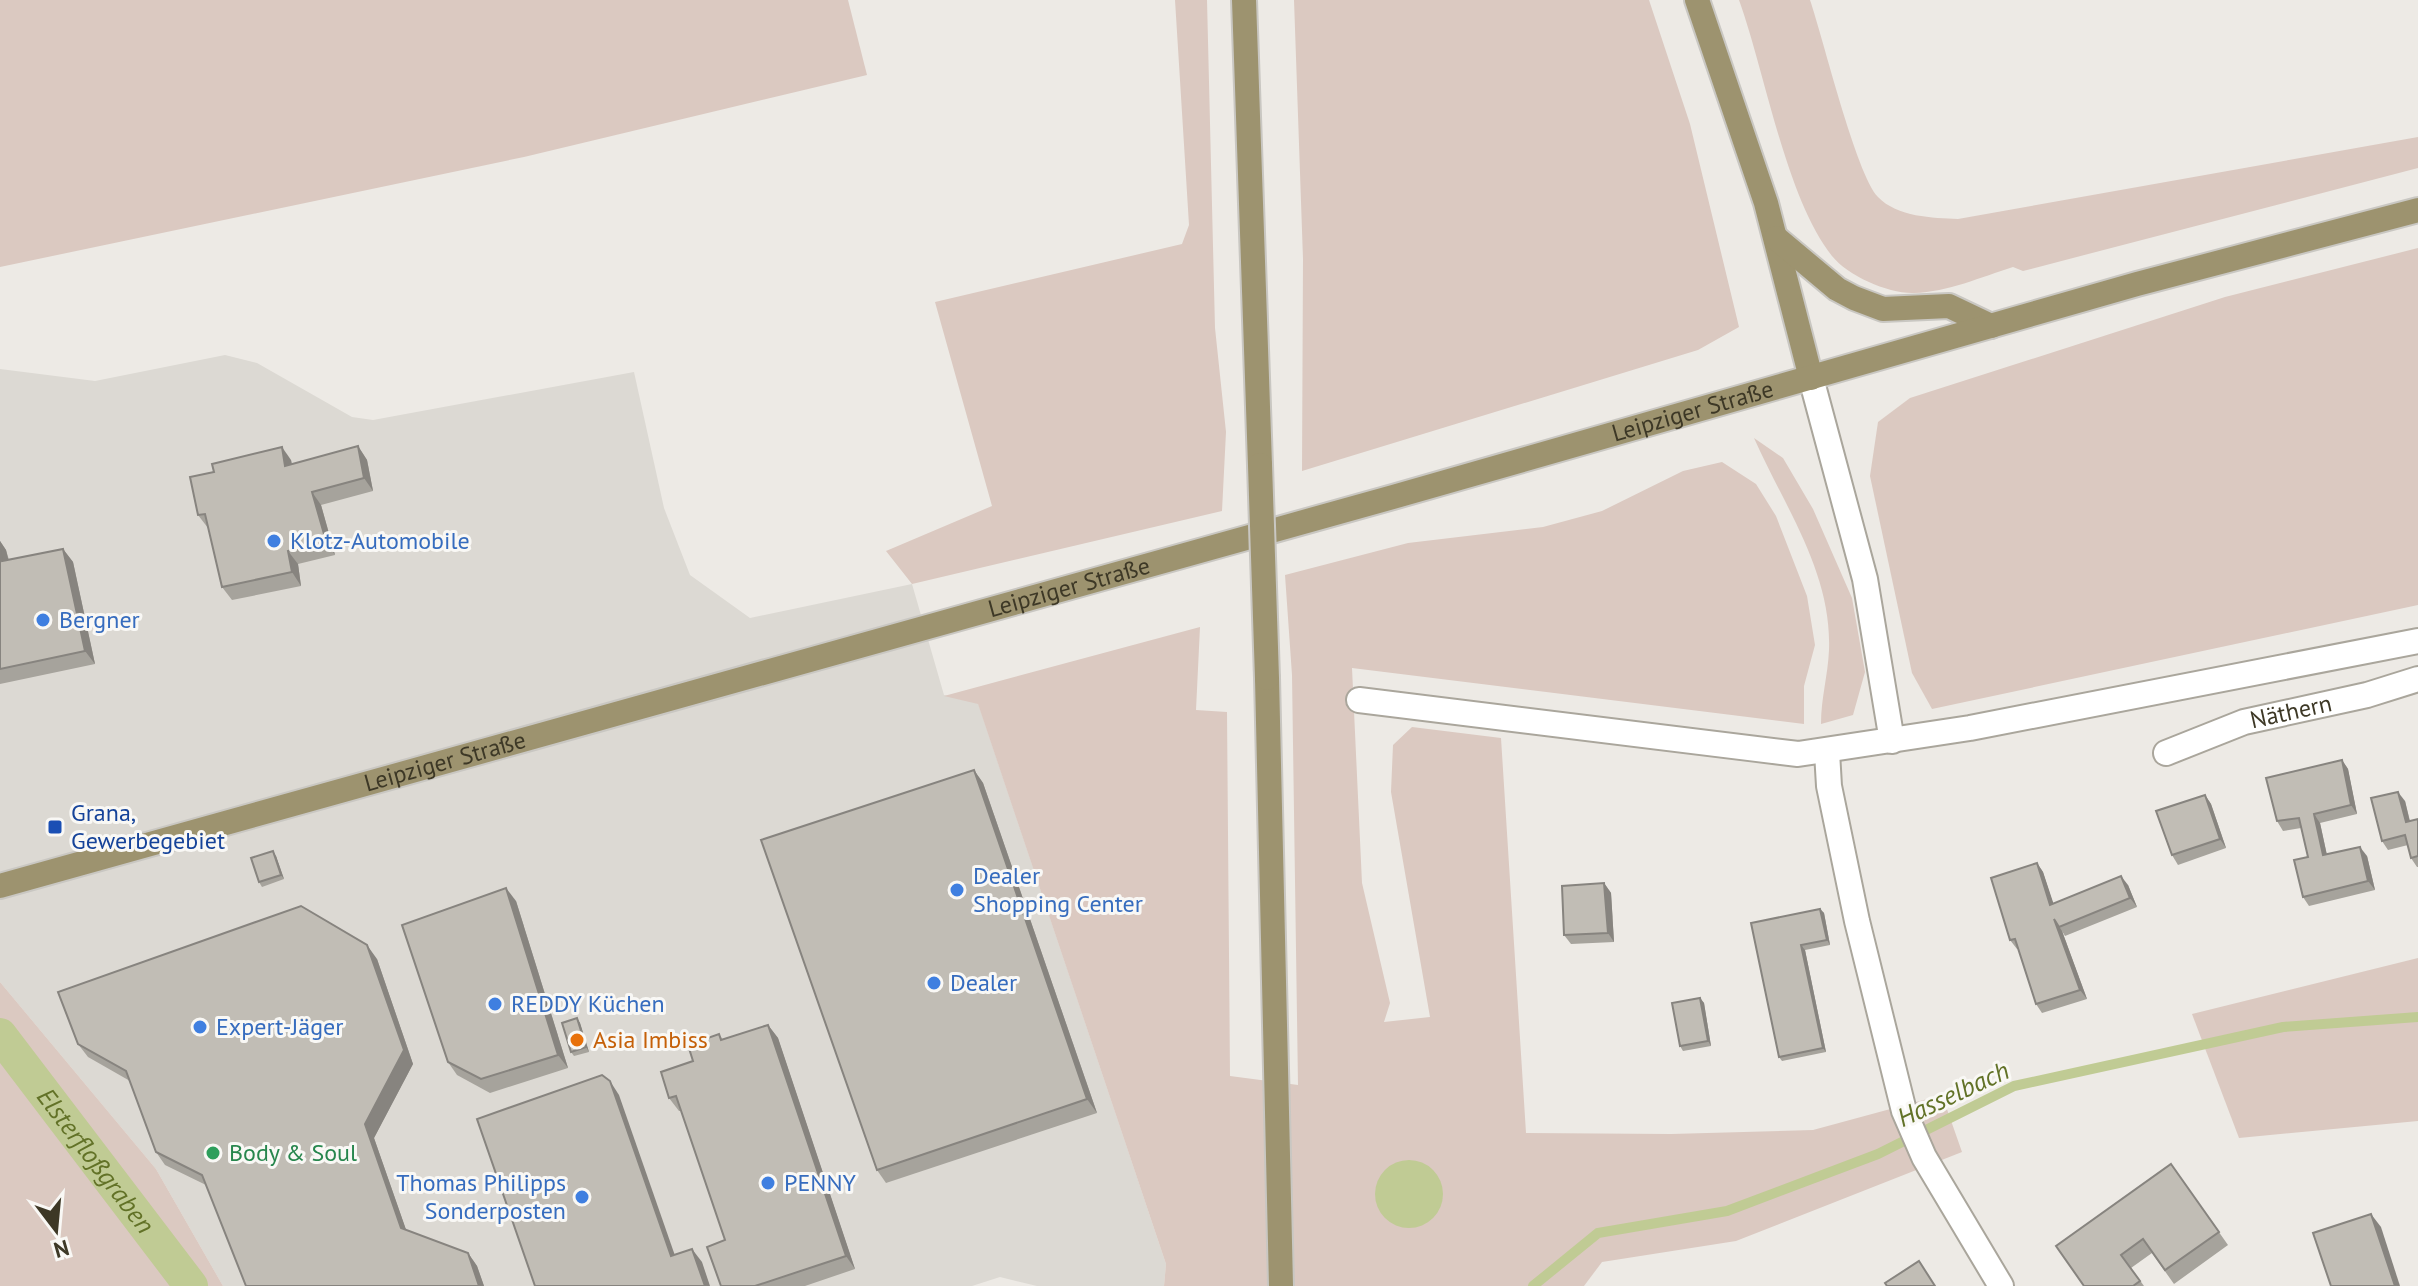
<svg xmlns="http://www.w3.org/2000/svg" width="2418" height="1286" font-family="'PT Sans',sans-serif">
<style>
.built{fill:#dcd9d3}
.green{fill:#dbc9c1}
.water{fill:#c0cb94}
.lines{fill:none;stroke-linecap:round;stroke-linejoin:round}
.stream{stroke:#c0cb94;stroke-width:10}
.canal{stroke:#c0cb94;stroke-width:34}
.minor-casing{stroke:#aaa69c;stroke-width:28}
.major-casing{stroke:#c9c7c2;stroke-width:28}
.minor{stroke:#fff;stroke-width:24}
.major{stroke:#9d936f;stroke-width:24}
.major-bridge-casing{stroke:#c9c7c2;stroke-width:28;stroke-linecap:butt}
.major-bridge{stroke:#9d936f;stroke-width:24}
.wall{fill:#a6a39c}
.shaded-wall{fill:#87847f}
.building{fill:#c1bdb5;stroke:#87847f;stroke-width:2}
.shop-dot{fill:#3f7fe0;stroke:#f9f8f5;stroke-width:3}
.transit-dot{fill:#1a4fb4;stroke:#f9f8f5;stroke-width:3}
.food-dot{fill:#e8710a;stroke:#f9f8f5;stroke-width:3}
.leisure-dot{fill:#2e9e5b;stroke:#f9f8f5;stroke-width:3}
.labels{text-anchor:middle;stroke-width:6;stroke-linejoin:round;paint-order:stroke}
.street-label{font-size:24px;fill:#3d3826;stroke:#f9f8f5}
.shop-label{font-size:24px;fill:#366cbe;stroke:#f9f8f5;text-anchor:start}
.transit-label{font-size:24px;fill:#164399;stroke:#f9f8f5;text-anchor:start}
.food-label{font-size:24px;fill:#c56008;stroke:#f9f8f5;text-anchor:start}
.leisure-label{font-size:24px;fill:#27864d;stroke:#f9f8f5;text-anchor:start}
.water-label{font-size:26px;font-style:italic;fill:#627227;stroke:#f9f8f5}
</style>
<rect width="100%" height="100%" fill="#edeae5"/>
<path class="built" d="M 225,355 L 257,363 L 352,417 L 373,420 L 634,372 L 664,508 L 690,575 L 750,618 L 912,584 L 944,695 L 978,703 L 1166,1264 L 1164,1286 L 1037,1286 L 1000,1277 L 972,1286 L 223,1286 L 156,1169 L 0,982 L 0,369 L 95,381 Z"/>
<g class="green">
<path d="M 0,0 L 848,0 L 867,75 L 524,157 L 0,267 Z"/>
<path d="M 1175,0 L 1207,0 L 1215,328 L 1226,432 L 1222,511 L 912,584 L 886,551 L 992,506 L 935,302 L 1182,244 L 1189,225 Z"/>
<path d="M 1294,0 L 1649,0 L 1690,124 L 1739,327 L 1698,350 L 1302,471 L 1303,259 Z"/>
<path d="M 1739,0 L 1810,0 C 1823,38 1856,174 1878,197 C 1897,217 1933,218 1958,219 L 2418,137 L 2418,168 L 2023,271 L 2013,267 C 1981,277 1948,292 1914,293 C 1889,294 1848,276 1832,256 C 1786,198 1765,72 1739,0 Z"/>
<path d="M 2418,248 L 2418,605 L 1932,709 L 1912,673 L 1870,476 L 1878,422 L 1910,398 L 2225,297 Z"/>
<path d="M 1754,438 L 1783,458 L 1813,509 L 1852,598 L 1865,672 L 1853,715 L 1821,724 C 1821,698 1828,675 1829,650 C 1832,572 1784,506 1754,438 Z"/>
<path d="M 1722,462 L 1756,484 L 1776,516 L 1807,596 L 1815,645 L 1804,686 L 1804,724 L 1352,668 L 1362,883 L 1390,1003 L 1384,1022 L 1430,1017 L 1391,792 L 1393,745 L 1412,727 L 1501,738 L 1526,1133 L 1671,1134 L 1813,1130 L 1942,1095 L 1962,1152 L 1736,1241 L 1602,1262 L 1584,1286 L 1164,1286 L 1166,1264 L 978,704 L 944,696 L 1200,627 L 1196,710 L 1227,712 L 1230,1076 L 1298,1085 L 1292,675 L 1285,575 L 1408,543 L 1543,527 L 1602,511 L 1683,471 Z"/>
<path d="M 2418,958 L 2418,1121 L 2239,1138 L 2192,1014 Z"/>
<path d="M 0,982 L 156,1169 L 223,1286 L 0,1286 Z"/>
</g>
<circle class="water" cx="1409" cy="1194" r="34"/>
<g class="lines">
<path class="stream" d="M 1533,1286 L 1598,1233 L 1727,1211 L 1878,1154 L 2014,1086 L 2283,1027 L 2418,1017"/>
<path class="canal" id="s1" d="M 0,1035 L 191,1286"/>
<g class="minor-casing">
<g id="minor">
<path d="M 1811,378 L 1865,579 L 1892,741"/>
<path d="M 1359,700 L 1798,754 L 1970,728 L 2418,641"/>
<path d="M 1827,752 L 1829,786 L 1857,921 L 1904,1111 L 1924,1157 L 2001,1286"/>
<path id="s2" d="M 2166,753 L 2244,722 L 2367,695 L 2418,679"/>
</g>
</g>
<g class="major-casing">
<g id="major">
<path d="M 1244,0 L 1260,465"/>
<path d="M 1697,0 L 1766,203 L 1811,378"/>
<path d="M 1776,238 L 1837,289 L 1854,298 L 1883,309 L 1949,306 L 1991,326"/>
<path d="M 1267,678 L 1281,1286"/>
<path id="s3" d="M 0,886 L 1393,497 L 2137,284 L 2418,210"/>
</g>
</g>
<use href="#minor" class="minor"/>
<use href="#major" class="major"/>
<g class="major-bridge-casing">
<path id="major-bridge" d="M 1260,465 L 1267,678"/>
</g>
<use href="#major-bridge" class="major-bridge"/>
</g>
<g class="wall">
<path d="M 358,446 L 367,460 L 373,491 L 321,505 L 335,555 L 298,564 L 301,586 L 232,600 L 222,587 L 208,528 L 198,515 L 291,460 L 292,464 Z"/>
<path d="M 0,541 L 6,550 L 9,560 L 63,549 L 73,562 L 95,664 L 0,684 Z"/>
<path d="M 2342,760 L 2348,769 L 2357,814 L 2320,823 L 2327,855 L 2367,856 L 2375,890 L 2309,906 L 2303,897 L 2308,857 L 2301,828 L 2283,831 L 2277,821 Z"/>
<path d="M 974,770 L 983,783 L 1097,1113 L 886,1183 L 877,1170 Z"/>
<path d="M 2205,795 L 2211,804 L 2226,848 L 2178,865 L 2172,855 Z"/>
<path d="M 2405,801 L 2410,821 L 2418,819 L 2418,867 L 2417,867 L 2411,858 L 2408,845 L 2388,850 L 2382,841 Z"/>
<path d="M 276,856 L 284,879 L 262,887 L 259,882 Z"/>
<path d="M 2037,863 L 2043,872 L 2053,904 L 2128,885 L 2137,907 L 2065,936 L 2062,931 L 2087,999 L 2042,1013 L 2036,1004 L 2019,949 L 2017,949 L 2010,940 Z"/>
<path d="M 1604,883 L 1611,893 L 1614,942 L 1571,944 L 1564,935 Z"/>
<path d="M 516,901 L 568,1068 L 490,1093 L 457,1075 L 448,1062 Z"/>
<path d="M 1820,909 L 1824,913 L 1830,945 L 1805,950 L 1826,1052 L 1782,1061 L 1779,1057 L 1751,923 Z"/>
<path d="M 377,959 L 413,1064 L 374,1138 L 406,1230 L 468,1253 L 477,1266 L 484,1286 L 246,1286 L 206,1185 L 165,1165 L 156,1152 L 130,1081 L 88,1057 L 78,1044 Z"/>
<path d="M 1700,998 L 1704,1003 L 1711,1046 L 1683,1051 L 1680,1046 Z"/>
<path d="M 577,1018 L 580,1023 L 589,1052 L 574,1056 L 571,1052 Z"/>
<path d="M 768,1025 L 778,1038 L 855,1269 L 805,1286 L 721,1286 L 725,1240 L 681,1111 L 679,1111 L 669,1098 L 693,1061 L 719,1034 L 723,1040 Z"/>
<path d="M 2171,1164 L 2228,1245 L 2174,1284 L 2152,1253 L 2131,1268 L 2144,1286 L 2084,1286 Z"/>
</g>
<g class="shaded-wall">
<path d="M 358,446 L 367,460 L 373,491 L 364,478 Z"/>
<path d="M 282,447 L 291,460 L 294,479 L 285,466 Z"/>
<path d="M 312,492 L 321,505 L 335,555 L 326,541 Z"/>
<path d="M 0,541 L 6,550 L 12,575 L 2,561 L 0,550 Z"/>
<path d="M 63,549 L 73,562 L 95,664 L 85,651 Z"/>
<path d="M 288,551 L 298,564 L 301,586 L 292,572 Z"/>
<path d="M 2342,760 L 2348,769 L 2357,814 L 2351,805 Z"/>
<path d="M 974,770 L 983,783 L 1097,1113 L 1087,1099 Z"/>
<path d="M 2398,792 L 2405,801 L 2412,831 L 2406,822 Z"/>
<path d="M 2205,795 L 2211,804 L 2226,848 L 2220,839 Z"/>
<path d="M 2314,814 L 2320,823 L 2329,865 L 2323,855 Z"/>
<path d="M 2360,847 L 2367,856 L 2375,890 L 2368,881 Z"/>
<path d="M 273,851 L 276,856 L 284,879 L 281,875 Z"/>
<path d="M 2037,863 L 2043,872 L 2057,914 L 2050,905 Z"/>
<path d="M 2121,876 L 2128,885 L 2137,907 L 2130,898 Z"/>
<path d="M 1604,883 L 1611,893 L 1614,942 L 1608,933 Z"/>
<path d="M 506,888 L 516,901 L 568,1068 L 558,1055 Z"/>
<path d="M 1820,909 L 1824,913 L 1830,945 L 1827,940 Z"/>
<path d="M 2054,919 L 2062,931 L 2087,999 L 2080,990 Z"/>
<path d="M 367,945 L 377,959 L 413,1064 L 374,1138 L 410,1241 L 401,1228 L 365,1124 Z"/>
<path d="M 1801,945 L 1805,950 L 1826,1052 L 1823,1048 Z"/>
<path d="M 1700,998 L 1704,1003 L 1711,1046 L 1708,1041 Z"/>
<path d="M 577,1018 L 580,1023 L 589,1052 L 586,1047 Z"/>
<path d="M 768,1025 L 778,1038 L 855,1269 L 846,1256 Z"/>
<path d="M 610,1081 L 619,1095 L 680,1270 L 671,1256 Z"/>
<path d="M 2371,1214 L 2381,1227 L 2400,1286 L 2395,1286 Z"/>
<path d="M 692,1249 L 702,1262 L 710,1286 L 705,1286 Z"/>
<path d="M 468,1253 L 477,1266 L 484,1286 L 479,1286 Z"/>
</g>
<g class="building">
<path d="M 358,446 L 364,478 L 312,492 L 326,541 L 288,551 L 292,572 L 222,587 L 205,514 L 198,515 L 190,477 L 214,472 L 212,464 L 282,447 L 285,466 Z"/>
<path d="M 63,549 L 85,651 L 0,669 L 0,550 L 2,561 Z"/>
<path d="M 2342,760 L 2351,805 L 2314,814 L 2323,855 L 2360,847 L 2368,881 L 2303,897 L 2294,860 L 2308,857 L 2299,818 L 2277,821 L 2266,778 Z"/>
<path d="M 974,770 L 1087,1099 L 877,1170 L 761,840 Z"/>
<path d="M 2398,792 L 2406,822 L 2418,819 L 2418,856 L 2411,858 L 2405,835 L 2382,841 L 2371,798 Z"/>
<path d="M 2205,795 L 2220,839 L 2172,855 L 2156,811 Z"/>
<path d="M 273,851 L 281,875 L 259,882 L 251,858 Z"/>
<path d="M 2037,863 L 2050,905 L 2121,876 L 2130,898 L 2059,927 L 2054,919 L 2080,990 L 2036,1004 L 2015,939 L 2010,940 L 1991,878 Z"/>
<path d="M 1604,883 L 1608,933 L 1564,935 L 1562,886 Z"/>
<path d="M 506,888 L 558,1055 L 481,1079 L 448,1062 L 402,925 Z"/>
<path d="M 301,906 L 367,945 L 404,1050 L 365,1124 L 401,1228 L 468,1253 L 479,1286 L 246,1286 L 202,1175 L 156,1152 L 126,1071 L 78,1044 L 58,992 Z"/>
<path d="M 1820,909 L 1827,940 L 1801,945 L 1823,1048 L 1779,1057 L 1751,923 Z"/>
<path d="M 1700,998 L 1708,1041 L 1680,1046 L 1672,1003 Z"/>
<path d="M 577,1018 L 586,1047 L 571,1052 L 562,1023 Z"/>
<path d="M 768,1025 L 846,1256 L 755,1286 L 721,1286 L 707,1247 L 725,1240 L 676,1096 L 669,1098 L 661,1072 L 693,1061 L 688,1045 L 719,1034 L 721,1040 Z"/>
<path d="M 602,1075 L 610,1081 L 671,1256 L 692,1249 L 705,1286 L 535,1286 L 477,1119 Z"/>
<path d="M 2171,1164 L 2219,1232 L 2165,1270 L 2143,1239 L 2121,1255 L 2140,1281 L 2133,1286 L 2084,1286 L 2056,1246 Z"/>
<path d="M 2371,1214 L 2395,1286 L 2331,1286 L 2313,1233 Z"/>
<path d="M 1919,1261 L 1935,1286 L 1887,1286 L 1885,1283 Z"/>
</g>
<g class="shop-dot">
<circle cx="274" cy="541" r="8"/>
<circle cx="43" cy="620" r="8"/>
<circle cx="957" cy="890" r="8"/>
<circle cx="934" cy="983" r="8"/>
<circle cx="495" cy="1004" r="8"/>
<circle cx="200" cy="1027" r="8"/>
<circle cx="768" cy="1183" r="8"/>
<circle cx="582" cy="1197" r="8"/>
</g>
<rect class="transit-dot" x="47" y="819" width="16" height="16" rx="4"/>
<circle class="food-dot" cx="577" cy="1040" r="8"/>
<circle class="leisure-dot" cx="213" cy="1153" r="8"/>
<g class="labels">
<g class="street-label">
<text dy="8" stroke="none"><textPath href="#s3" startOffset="1758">Leipziger Straße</textPath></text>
<text dy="8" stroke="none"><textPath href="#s3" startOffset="1110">Leipziger Straße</textPath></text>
<text dy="8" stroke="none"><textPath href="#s2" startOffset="132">Näthern</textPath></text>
<text dy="8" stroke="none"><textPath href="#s3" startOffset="462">Leipziger Straße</textPath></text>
</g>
<g class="shop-label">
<text x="290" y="549">Klotz-Automobile</text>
<text x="59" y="628">Bergner</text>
<text x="973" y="884">Dealer<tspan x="973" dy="28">Shopping Center</tspan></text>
<text x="950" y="991">Dealer</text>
<text x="511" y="1012">REDDY Küchen</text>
<text x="216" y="1035">Expert-Jäger</text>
<text x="566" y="1191" text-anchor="end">Thomas Philipps<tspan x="566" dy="28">Sonderposten</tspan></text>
<text x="784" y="1191">PENNY</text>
</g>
<g class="transit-label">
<text x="71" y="821">Grana,<tspan x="71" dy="28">Gewerbegebiet</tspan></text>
</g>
<g class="food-label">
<text x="593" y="1048">Asia Imbiss</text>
</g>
<g class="leisure-label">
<text x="229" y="1161">Body &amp; Soul</text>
</g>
<g class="water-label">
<text transform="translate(1953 1094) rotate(-25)" y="9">Hasselbach</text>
<text dy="9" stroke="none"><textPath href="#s1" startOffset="158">Elsterfloßgraben</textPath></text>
</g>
</g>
<g transform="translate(56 1230) rotate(164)" stroke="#f9f8f5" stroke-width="6" paint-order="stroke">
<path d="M0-6L14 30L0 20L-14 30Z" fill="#3d3826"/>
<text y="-12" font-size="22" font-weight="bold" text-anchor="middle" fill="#3d3826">N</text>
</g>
</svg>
